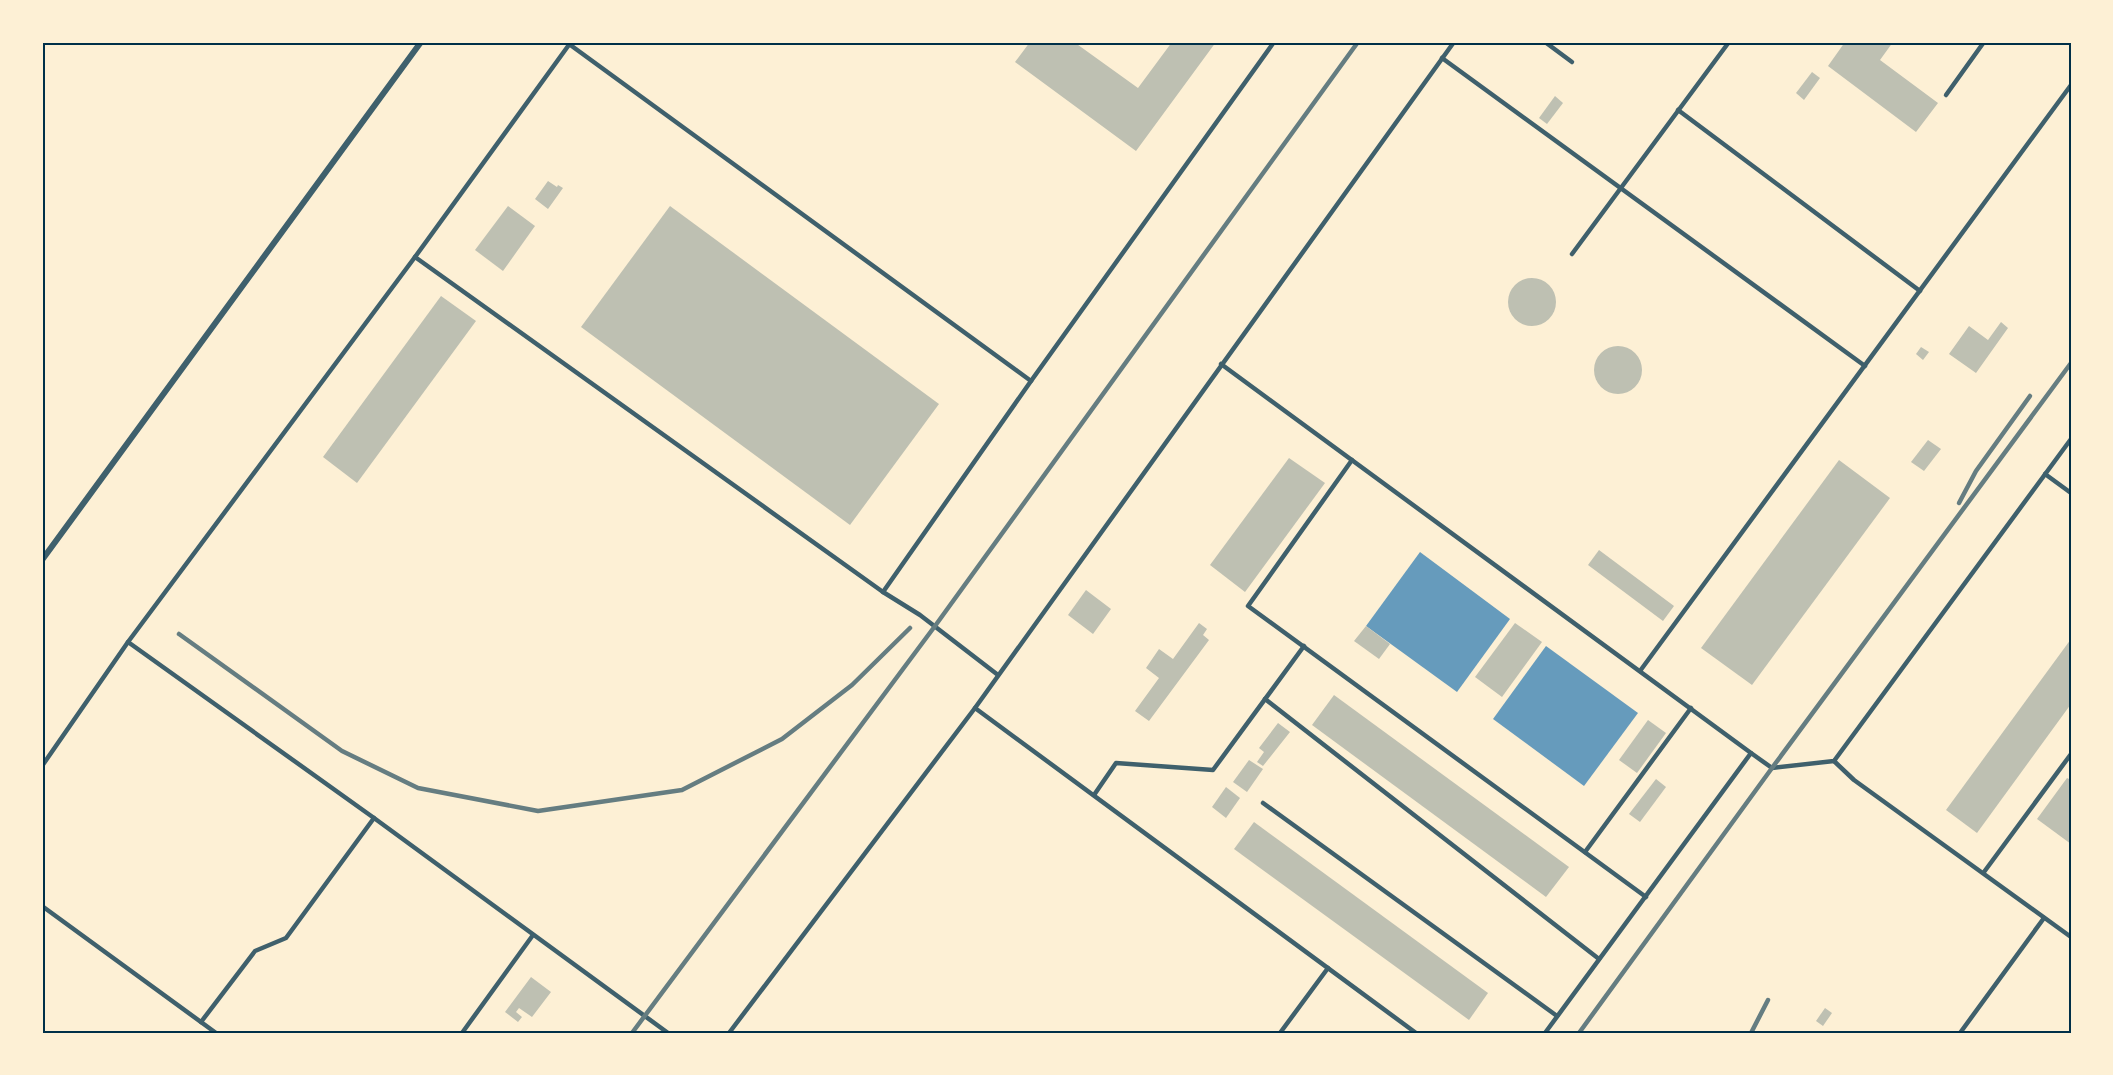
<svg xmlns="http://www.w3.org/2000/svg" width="2113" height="1075" font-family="Karla,sans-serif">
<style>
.water{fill:#669bbc}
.building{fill:#bec0b2}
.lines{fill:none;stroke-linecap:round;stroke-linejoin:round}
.service{stroke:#3f606c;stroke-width:4.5}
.minor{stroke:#3f606c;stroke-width:6}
.rail{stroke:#657d81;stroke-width:4.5}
.neatline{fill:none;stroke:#003049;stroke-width:2}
</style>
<rect width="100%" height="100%" fill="#fdf0d5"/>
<g class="water">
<path d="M 1420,552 L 1510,619 L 1457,692 L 1366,626 Z"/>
<path d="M 1546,646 L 1638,713 L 1584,786 L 1493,719 Z"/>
</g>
<g class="building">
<path d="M 1030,42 L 1074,42 L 1138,88 L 1172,42 L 1216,42 L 1136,151 L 1015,62 Z"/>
<path d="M 1845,42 L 1893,42 L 1880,60 L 1938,103 L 1916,132 L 1828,66 Z"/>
<path d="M 1812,72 L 1820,78 L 1804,100 L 1796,93 Z"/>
<path d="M 1555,96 L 1563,103 L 1547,124 L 1539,118 Z"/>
<path d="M 548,181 L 557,187 L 558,185 L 563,188 L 548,209 L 535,199 Z"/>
<path d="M 508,206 L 535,226 L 503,271 L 475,250 Z"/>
<path d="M 670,206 L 939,404 L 850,525 L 581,327 Z"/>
<circle cx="1532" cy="302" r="24"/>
<path d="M 441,296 L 476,321 L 357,483 L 323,457 Z"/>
<path d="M 2001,322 L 2008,328 L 1976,373 L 1949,354 L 1969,326 L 1988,340 Z"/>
<circle cx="1618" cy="370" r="24"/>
<path d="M 1921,347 L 1929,352 L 1923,360 L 1916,354 Z"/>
<path d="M 1928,440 L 1941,449 L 1924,471 L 1911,462 Z"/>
<path d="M 1289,458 L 1325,483 L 1245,592 L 1210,565 Z"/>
<path d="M 1839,460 L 1890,498 L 1752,685 L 1701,648 Z"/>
<path d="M 1599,550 L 1674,606 L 1663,621 L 1588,565 Z"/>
<path d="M 1086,590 L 1111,609 L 1093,634 L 1068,615 Z"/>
<path d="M 1199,623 L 1207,629 L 1203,635 L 1209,640 L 1149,721 L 1135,711 L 1159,678 L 1146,668 L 1159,649 L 1173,659 Z"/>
<path d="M 1515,623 L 1542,642 L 1502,697 L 1475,677 Z"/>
<path d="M 1366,626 L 1390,644 L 1379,659 L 1354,641 Z"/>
<path d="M 2071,639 L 2071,704 L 1977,833 L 1946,810 Z"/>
<path d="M 1334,695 L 1569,867 L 1546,897 L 1312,725 Z"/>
<path d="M 1648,720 L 1666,733 L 1637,773 L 1619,760 Z"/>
<path d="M 1278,723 L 1290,732 L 1263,766 L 1257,762 L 1264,752 L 1259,748 Z"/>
<path d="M 1249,760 L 1263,769 L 1247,792 L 1233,782 Z"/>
<path d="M 2067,778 L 2071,780 L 2071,844 L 2037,819 Z"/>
<path d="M 1656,779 L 1666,787 L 1640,822 L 1629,814 Z"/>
<path d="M 1226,787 L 1240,798 L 1226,818 L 1212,807 Z"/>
<path d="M 1254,822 L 1488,993 L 1469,1020 L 1234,849 Z"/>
<path d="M 531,977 L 551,992 L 532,1017 L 519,1008 L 516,1012 L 522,1017 L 518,1022 L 505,1012 Z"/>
<path d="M 1825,1008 L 1832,1013 L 1823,1026 L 1816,1021 Z"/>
</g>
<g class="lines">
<g class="service">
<path d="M 571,42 L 415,257 L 128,642 L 374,818 L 668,1033"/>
<path d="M 1545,42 L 1572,62"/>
<path d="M 569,44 L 1031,381"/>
<path d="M 1442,58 L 1865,366"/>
<path d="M 1946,95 L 1984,42"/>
<path d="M 1678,110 L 1920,291"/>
<path d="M 1572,254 L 1729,42"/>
<path d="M 415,257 L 883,592 L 920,615 L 998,675"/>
<path d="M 1221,364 L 1751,753"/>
<path d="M 1352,460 L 1248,606 L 1646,897"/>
<path d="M 2045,474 L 2071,493"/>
<path d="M 883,592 L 1031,381 L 1274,42"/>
<path d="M 1640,671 L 2071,85"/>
<path d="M 1265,699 L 1599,959"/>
<path d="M 975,708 L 1416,1033"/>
<path d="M 1834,761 L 1854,780 L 2071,937"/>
<path d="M 42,766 L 128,642"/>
<path d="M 1094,795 L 1116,763 L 1213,770 L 1304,646"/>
<path d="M 1263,803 L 1557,1016"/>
<path d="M 1585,852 L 1691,708"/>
<path d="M 1984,872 L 2071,754"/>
<path d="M 42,906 L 216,1033"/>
<path d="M 201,1022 L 255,951 L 286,938 L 374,818"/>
<path d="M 462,1033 L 533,935"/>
<path d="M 729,1033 L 975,708 L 1454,42"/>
<path d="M 1280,1033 L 1328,968"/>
<path d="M 1545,1033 L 1751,753 L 1772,768 L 1834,761 L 2071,439"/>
<path d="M 1960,1033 L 2044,918"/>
</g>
<path class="minor" d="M 42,560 L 421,42"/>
<g class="rail">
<path d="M 1959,503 L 1976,471 L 2030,396"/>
<path d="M 179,634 L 342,751 L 418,788 L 538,811 L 682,790 L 782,739 L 852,685 L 910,628"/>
<path d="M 632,1033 L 935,626 L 1358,42"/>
<path d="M 1579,1033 L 1772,768 L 2071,363"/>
<path d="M 1751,1033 L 1768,1000"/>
</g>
</g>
<rect width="2113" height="1075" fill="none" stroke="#fdf0d5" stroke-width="87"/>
<rect x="44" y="44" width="2026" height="988" class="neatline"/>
</svg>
